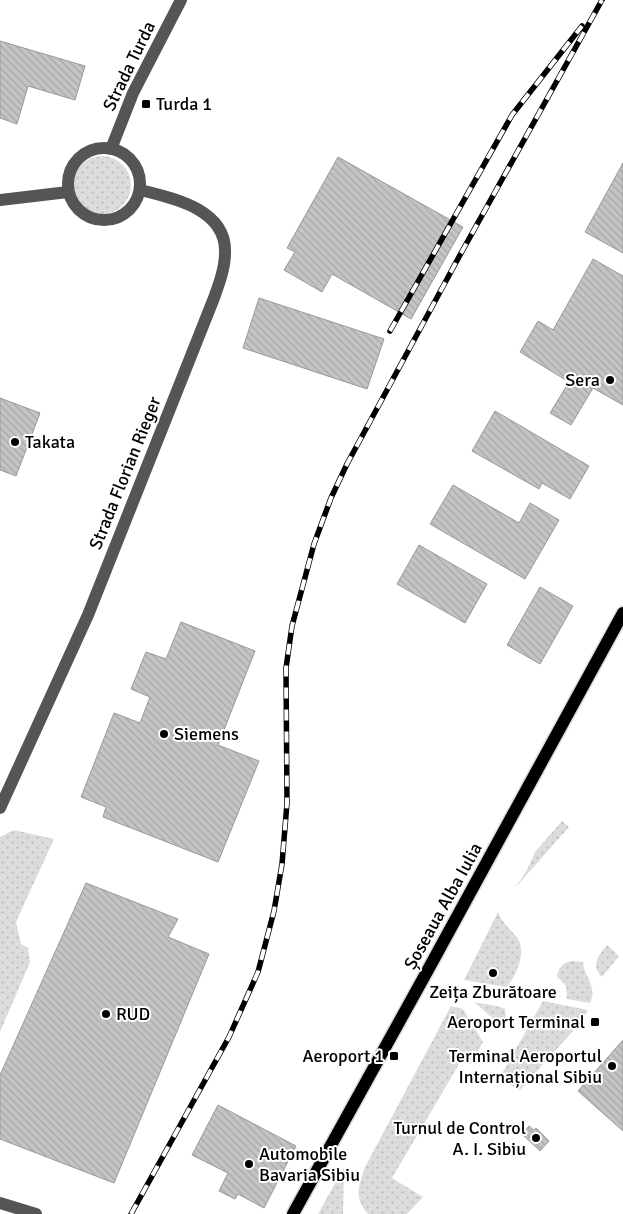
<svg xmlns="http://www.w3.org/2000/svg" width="623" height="1214" font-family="Signika,sans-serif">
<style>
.grass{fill:url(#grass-dots)}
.building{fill:url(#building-back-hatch);stroke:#999}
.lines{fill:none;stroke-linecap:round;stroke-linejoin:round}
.major-casing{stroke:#dbdbdb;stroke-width:15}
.minor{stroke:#555;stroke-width:12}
.major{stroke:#000;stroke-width:12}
.rail-casing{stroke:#000;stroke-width:5.5}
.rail{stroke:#fff;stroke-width:4;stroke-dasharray:11;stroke-linecap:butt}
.poi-dot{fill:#000;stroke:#fff;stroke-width:2}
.labels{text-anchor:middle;stroke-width:4;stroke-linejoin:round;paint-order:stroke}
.street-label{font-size:18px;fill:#000;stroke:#fff}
.poi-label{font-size:18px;fill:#000;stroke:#fff;text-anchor:start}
</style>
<defs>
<pattern id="grass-dots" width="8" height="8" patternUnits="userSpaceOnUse" patternTransform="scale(1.25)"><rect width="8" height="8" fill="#dcdcdc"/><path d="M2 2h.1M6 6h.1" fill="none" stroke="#bbb" stroke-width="1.8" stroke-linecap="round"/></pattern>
<pattern id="building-back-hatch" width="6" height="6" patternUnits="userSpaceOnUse" patternTransform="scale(1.25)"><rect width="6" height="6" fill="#c4c4c4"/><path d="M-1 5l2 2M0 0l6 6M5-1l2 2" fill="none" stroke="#a7a7a7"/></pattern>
</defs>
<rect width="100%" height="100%" fill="#fff"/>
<g class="grass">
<circle cx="102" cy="185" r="29"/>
<path d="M 562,821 L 569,827 L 515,888 L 527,870 L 535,852 Z"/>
<path d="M 14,830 L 54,839 L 16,922 L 21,944 L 28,948 L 30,962 L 0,1032 L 0,837 Z"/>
<path d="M 498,912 C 507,935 528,934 519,964 C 516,973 513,980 506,987 L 464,980 Z"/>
<path d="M 607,945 L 619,956 L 602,977 C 590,965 599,955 607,945 Z"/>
<path d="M 573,961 L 583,962 C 584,977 598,987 590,1003 L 567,999 L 566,986 L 557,976 C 559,966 564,962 573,961 Z"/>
<path d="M 543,1001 L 588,1010 L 582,1021 L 520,1090 L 499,1079 Z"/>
<path d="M 474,1002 C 483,1004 497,1005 505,1009 L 506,1016 L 504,1019 L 496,1021 Z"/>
<path d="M 451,1006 L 463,1009 L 483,1042 L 471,1064 L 462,1059 L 392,1178 L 423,1197 L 407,1214 L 368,1214 C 353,1197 359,1186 365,1167 Z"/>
<path d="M 344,1167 L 343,1214 L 318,1214 Z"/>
</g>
<g class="building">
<path d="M 0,41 L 85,66 L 75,100 L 28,86 L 17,124 L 0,118 Z"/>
<path d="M 338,157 L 463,227 L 411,319 L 332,274 L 322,292 L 284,270 L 295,252 L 287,248 Z"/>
<path d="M 623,163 L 623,253 L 585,232 Z"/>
<path d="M 593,259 L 623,276 L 623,405 L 593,388 L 571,425 L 550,413 L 569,382 L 520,352 L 538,321 L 553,330 Z"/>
<path d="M 259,298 L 384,339 L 367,389 L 243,348 Z"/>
<path d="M 0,398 L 40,413 L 16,476 L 0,470 Z"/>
<path d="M 495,411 L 589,466 L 570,499 L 542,483 L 539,489 L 472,451 Z"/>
<path d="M 453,485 L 519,523 L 530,503 L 559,520 L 525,579 L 430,524 Z"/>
<path d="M 419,545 L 487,584 L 465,623 L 397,584 Z"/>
<path d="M 540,587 L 573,606 L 540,664 L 507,645 Z"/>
<path d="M 181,622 L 255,651 L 218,745 L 259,761 L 218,862 L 103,817 L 106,807 L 81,797 L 114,713 L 140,723 L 150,697 L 131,689 L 146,652 L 166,659 Z"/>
<path d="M 86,883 L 178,919 L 168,937 L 209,954 L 114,1183 L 0,1139 L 0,1075 Z"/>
<path d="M 623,1040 L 623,1131 L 578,1091 Z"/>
<path d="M 218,1105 L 296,1146 L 264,1208 L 238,1194 L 235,1199 L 219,1191 L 228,1173 L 192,1155 Z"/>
<path d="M 529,1126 L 534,1130 L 536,1128 L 549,1141 L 540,1151 L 522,1134 Z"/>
</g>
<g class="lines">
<g class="major-casing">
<path id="major" d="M 293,1214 L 429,968 L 623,613"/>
</g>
<g class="minor">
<circle cx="104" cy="184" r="36"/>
<path d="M 111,149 L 133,93 L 181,0"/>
<path d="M 0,200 L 68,192"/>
<path d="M 0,808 L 88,615 L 214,298 C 219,284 225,268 225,253 C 227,209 173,198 140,190"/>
<path d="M 0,1203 L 36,1214"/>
</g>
<use href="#major" class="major"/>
<g class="rail-casing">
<g id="rail">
<path d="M 390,331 L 512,115 L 582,26"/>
<path d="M 131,1214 L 229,1037 L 258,972 L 274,911 L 282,864 L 287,803 L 286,668 L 292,626 L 314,544 L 331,498 L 347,464 L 460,255 L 602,0"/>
</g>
</g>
<use href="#rail" class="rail"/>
</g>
<g class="poi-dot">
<rect x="141" y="99" width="10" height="10" rx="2.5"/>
<circle cx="610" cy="380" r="5"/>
<circle cx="15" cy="442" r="5"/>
<circle cx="164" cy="734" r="5"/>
<circle cx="493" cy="973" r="5"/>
<circle cx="106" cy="1014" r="5"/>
<rect x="590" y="1017" width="10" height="10" rx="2.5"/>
<rect x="389" y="1051" width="10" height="10" rx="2.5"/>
<circle cx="612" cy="1066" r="5"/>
<circle cx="536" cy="1138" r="5"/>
<circle cx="249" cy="1164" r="5"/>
</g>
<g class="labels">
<g class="street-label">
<text transform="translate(129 66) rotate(-64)" y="6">Strada Turda</text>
<text transform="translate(125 473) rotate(-68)" y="6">Strada Florian Rieger</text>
<text transform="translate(443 906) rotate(-61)" y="6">Șoseaua Alba Iulia</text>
</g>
<g class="poi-label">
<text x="156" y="110">Turda 1</text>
<text x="600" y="386" text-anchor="end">Sera</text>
<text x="25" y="448">Takata</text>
<text x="174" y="740">Siemens</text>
<text x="493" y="998" text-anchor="middle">Zeița Zburătoare</text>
<text x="116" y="1020">RUD</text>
<text x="585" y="1028" text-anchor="end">Aeroport Terminal</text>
<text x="384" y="1062" text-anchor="end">Aeroport 1</text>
<text x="602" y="1062" text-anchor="end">Terminal Aeroportul<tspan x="602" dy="21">Internațional Sibiu</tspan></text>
<text x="526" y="1134" text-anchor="end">Turnul de Control<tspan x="526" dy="21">A. I. Sibiu</tspan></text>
<text x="259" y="1160">Automobile<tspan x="259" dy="21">Bavaria Sibiu</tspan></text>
</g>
</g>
</svg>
